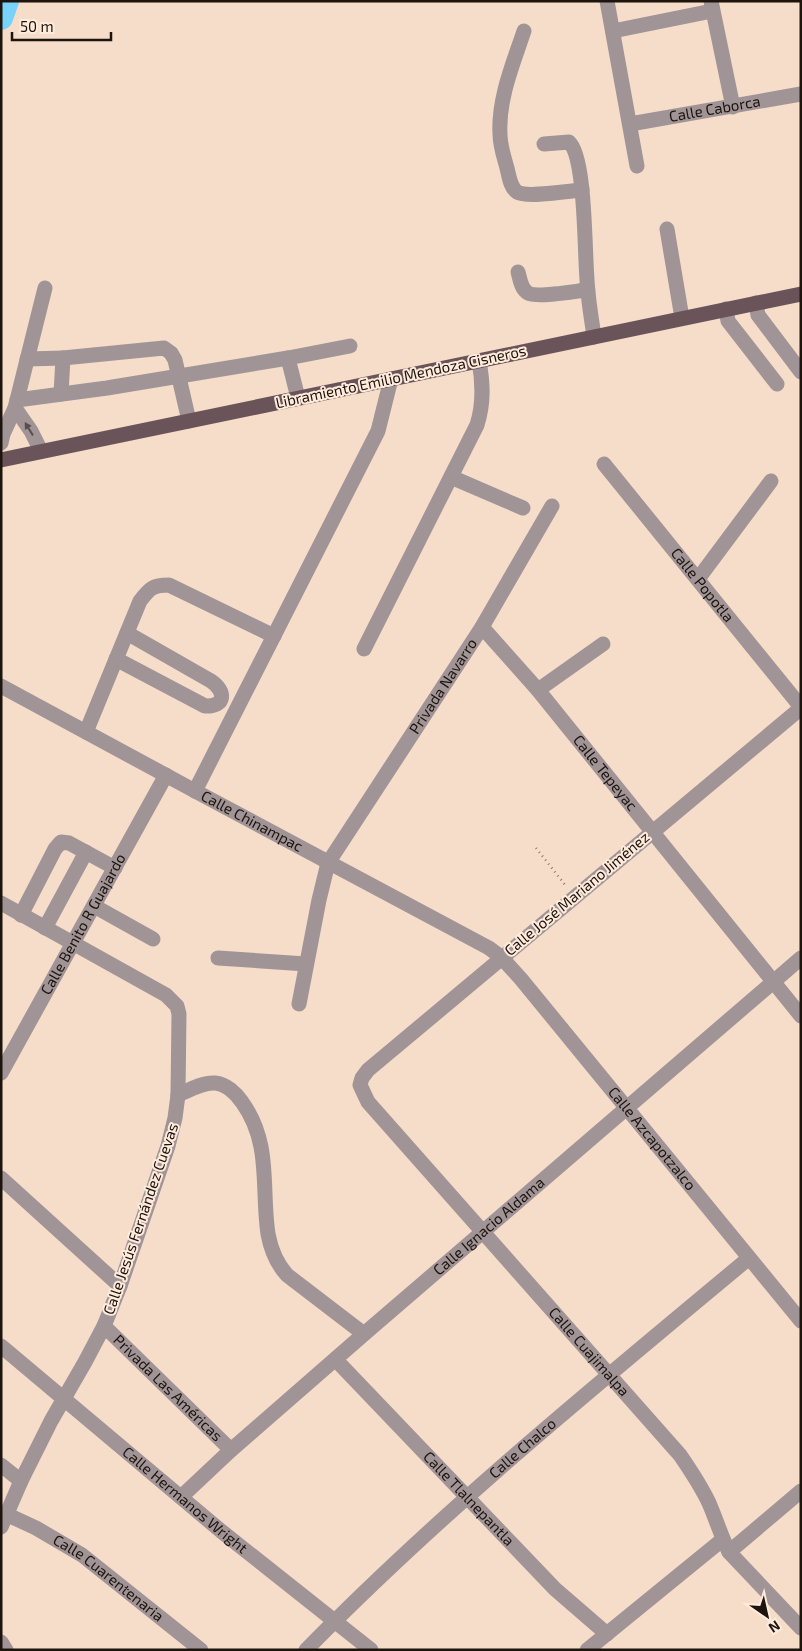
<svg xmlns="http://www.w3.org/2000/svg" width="802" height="1651" font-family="'Exo 2',sans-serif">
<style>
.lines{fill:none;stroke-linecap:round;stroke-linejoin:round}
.river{stroke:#78d2fa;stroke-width:24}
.path{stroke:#8d7c6f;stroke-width:2.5;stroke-dasharray:1 4;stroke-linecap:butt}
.minor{stroke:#a19497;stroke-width:15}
.major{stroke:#6b5459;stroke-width:15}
.oneway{fill:#584e4b}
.labels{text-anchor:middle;stroke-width:4;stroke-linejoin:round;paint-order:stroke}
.street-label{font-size:15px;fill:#1c140d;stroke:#ffebdc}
</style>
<rect width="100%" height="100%" fill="#f5ddca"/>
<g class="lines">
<path class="river" d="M 1,18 L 7,1"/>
<path class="path" d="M 536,848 L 566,886"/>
<g class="minor">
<path d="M 607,1 L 637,166"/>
<path d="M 711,1 L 733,107"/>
<path d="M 524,31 C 513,64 498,99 500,134 C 500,146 504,157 507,168 C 509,176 510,187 517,192 C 527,198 569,191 582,190"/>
<path d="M 613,31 L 712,11"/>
<path id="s1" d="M 630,124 L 801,94"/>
<path d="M 544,144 L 569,142 C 587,158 584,263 588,291 C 589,306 592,321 594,337"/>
<path d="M 667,229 L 682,318"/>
<path d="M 518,272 C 520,279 521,289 528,293 C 537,298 576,291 587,290"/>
<path d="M 756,303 L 758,315 L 801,372"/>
<path d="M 726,309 L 728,321 L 777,384"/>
<path d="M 27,359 L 63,358"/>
<path d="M 61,394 L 63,358 L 164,348 L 171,353 L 175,360 L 189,421"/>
<path d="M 298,398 L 288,358 L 350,346"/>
<path d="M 17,400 L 107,388 L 288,358"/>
<path d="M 15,408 L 31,431 L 41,451"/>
<path d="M 1,443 L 3,434 L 15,408 L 45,288"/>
<path id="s2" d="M 604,464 L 801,707"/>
<path d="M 451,477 L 523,508"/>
<path d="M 698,579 L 771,481"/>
<path id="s3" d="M 482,627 L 538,690 L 801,1016"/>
<path d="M 364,649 L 477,425 C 484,403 483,383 479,361"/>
<path d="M 116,659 L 205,706 C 226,707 226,691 211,681 L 127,633"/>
<path id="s4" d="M 1,686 L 195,791 L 489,948 L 501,957 L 521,979 L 801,1321"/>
<path d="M 538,690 L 603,644"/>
<path id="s5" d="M 801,708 L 368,1070 L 362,1078 L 360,1085 L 368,1102 L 680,1455 C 691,1471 701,1486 709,1503 C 716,1519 721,1536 729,1552 L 801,1628"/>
<path d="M 86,732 L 140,601 C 150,588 153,585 169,585 L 274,636"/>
<path d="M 195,791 L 378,431 L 391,379"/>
<path d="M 1,903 L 166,995 L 177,1006 L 179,1014 L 178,1095 L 175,1118 L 168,1146 L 120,1286 L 104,1326 L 85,1362 L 51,1421 L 21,1481 L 1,1527"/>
<path d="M 94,906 L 153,939"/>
<path d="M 21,915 L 55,849 L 61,842 L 69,843 L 115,868"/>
<path d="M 45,928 L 86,852"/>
<path d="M 218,958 L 306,964"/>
<path id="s6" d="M 299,1004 L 319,900 L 328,863 L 482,627 L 552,506"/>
<path id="s7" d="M 1,1073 L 166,775"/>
<path d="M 178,1095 C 189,1090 203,1082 215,1083 C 226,1084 236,1093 242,1102 C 272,1144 261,1188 268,1234 C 271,1250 276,1263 287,1275 L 364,1334"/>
<path d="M 1,1178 L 120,1286"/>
<path id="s8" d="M 104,1326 L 231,1450"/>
<path id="s9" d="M 1,1346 L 221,1531 L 371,1650"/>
<path id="s10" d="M 336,1360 L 555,1589 L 607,1634"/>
<path d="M 1,1465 L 21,1481"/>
<path id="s11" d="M 181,1497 L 231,1450 L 364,1334 L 801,958"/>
<path id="s12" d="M 8,1515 L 36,1528 L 82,1555 L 201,1650"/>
<path d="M 729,1552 L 801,1491"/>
<path d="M 1,1642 L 6,1650"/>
<path id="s13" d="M 306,1650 C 444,1509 598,1384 749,1258"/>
<path d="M 587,1650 L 722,1540"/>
</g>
<path class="major" d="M 1,460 L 801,294"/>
</g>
<defs><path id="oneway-solid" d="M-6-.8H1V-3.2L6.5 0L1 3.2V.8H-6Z" transform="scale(1.25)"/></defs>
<use class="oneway" href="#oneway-solid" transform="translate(29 429) rotate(-122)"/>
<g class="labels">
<g class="street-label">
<text dy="5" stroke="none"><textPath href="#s1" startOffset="86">Calle Caborca</textPath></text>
<text transform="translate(401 377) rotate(-12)" y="5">Libramiento Emilio Mendoza Cisneros</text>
<text dy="5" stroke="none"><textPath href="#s2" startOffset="156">Calle Popotla</textPath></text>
<text dy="5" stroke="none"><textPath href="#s6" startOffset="355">Privada Navarro</textPath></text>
<text dy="5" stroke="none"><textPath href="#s3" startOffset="191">Calle Tepeyac</textPath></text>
<text dy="5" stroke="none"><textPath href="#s4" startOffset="285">Calle Chinampac</textPath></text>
<text transform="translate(577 894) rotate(-40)" y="5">Calle José Mariano Jiménez</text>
<text dy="5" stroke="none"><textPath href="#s7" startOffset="170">Calle Benito R Guajardo</textPath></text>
<text dy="5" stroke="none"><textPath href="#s4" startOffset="805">Calle Azcapotzalco</textPath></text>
<text transform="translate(141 1219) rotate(-71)" y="5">Calle Jesús Fernández Cuevas</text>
<text dy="5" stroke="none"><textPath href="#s11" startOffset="410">Calle Ignacio Aldama</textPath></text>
<text dy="5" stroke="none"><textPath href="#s5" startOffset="934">Calle Cuajimalpa</textPath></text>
<text dy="5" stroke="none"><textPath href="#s8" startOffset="89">Privada Las Américas</textPath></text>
<text dy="5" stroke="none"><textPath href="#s13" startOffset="296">Calle Chalco</textPath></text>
<text dy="5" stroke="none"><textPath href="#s10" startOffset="192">Calle Tlalnepantla</textPath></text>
<text dy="5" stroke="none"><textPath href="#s9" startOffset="240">Calle Hermanos Wright</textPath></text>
<text dy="5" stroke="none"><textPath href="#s12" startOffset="119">Calle Cuarentenaria</textPath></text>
</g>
</g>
<rect width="802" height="1651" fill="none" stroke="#1c140d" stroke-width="5"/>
<g transform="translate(767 1616) rotate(146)" stroke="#ffebdc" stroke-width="4" paint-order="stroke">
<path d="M0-4L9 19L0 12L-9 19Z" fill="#1c140d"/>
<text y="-8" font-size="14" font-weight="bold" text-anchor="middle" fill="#1c140d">N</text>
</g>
<path d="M12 32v8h99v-8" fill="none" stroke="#1c140d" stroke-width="2.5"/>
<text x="20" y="32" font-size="15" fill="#1c140d" stroke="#ffebdc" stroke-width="4" paint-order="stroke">50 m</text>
</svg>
